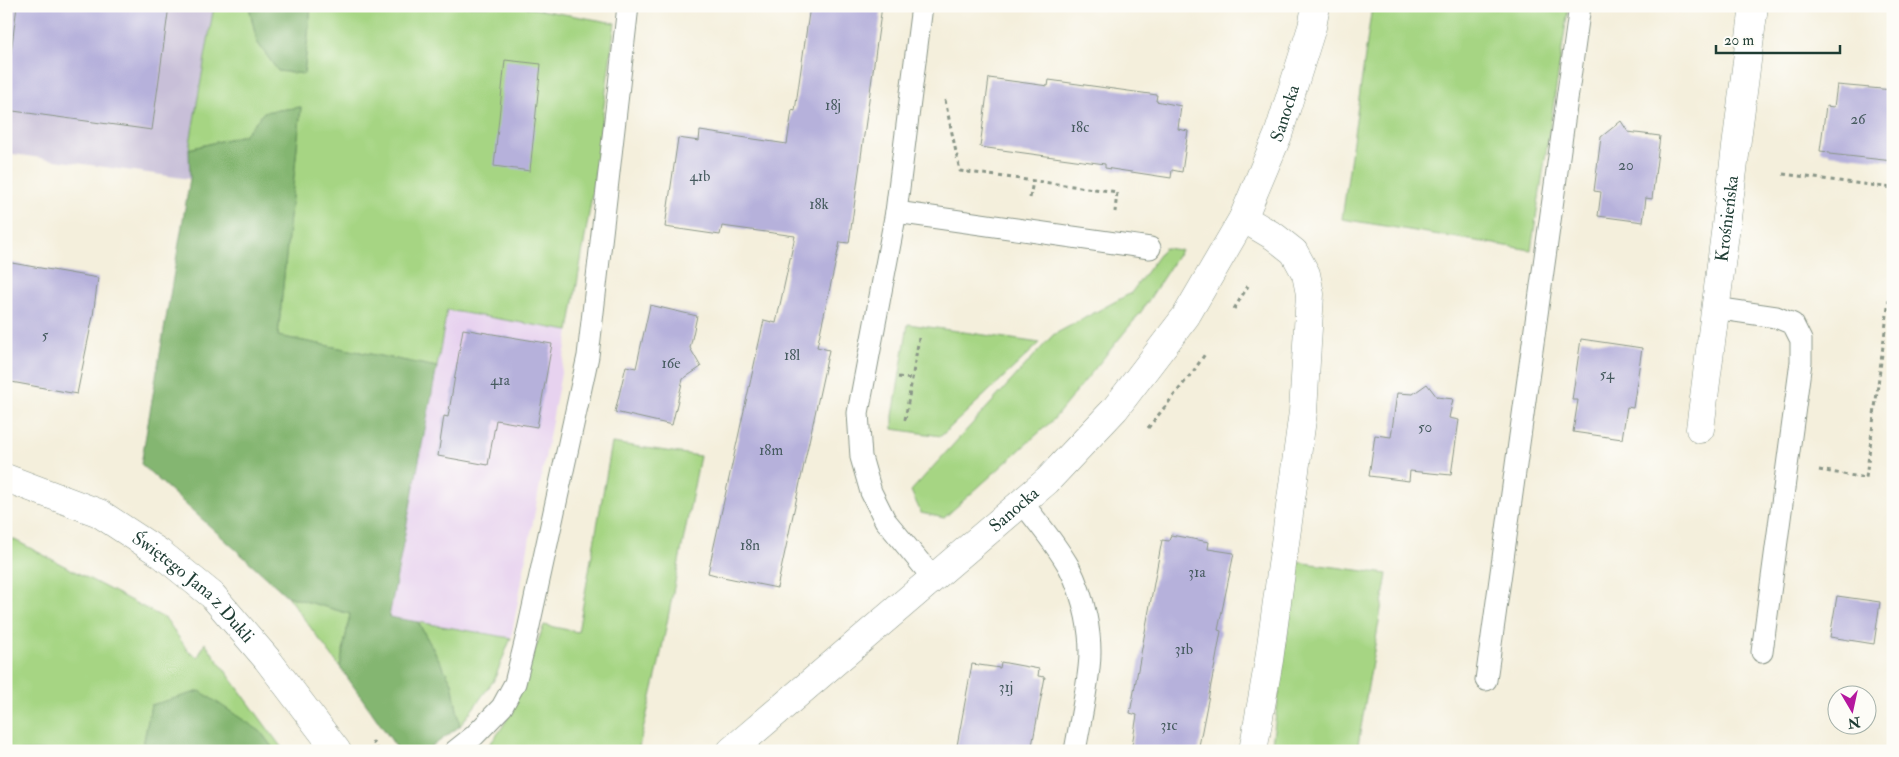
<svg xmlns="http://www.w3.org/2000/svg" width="1899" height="757" font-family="'IM FELL Double Pica',serif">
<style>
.built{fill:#e7d2ef}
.industrial{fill:#c8bfd8}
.green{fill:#a6d583;stroke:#62895c}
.forest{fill:#84b671;stroke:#527a52}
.building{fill:#b6b1db}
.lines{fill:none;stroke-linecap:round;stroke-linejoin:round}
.service-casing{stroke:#8a9688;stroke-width:23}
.minor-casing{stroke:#8a9688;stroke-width:29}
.path{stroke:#8a9688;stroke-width:3;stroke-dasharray:4 4;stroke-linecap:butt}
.service{stroke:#fff;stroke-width:21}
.minor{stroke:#fff;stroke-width:28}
.labels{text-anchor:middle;stroke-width:4;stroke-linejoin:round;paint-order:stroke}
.number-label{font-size:15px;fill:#455a5e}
.street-label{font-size:18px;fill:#1f3d34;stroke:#fdfcf7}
</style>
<rect width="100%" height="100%" fill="#fdfcf7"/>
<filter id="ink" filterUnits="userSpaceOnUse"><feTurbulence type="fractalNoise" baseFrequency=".02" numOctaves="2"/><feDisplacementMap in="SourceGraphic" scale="10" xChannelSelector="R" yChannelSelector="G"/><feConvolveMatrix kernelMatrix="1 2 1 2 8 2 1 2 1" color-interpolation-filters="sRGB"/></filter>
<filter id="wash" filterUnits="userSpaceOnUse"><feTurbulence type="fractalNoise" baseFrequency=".0096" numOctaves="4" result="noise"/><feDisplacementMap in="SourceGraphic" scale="20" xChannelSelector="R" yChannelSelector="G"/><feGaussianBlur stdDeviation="1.12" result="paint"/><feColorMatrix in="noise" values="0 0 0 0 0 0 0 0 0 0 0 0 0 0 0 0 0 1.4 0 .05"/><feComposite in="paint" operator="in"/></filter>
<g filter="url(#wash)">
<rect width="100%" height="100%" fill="#f4efdc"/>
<path class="built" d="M 447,310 L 569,331 L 511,638 L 389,618 Z"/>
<path class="industrial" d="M 6,6 L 215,6 L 190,179 L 6,153 Z"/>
<g class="green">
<path d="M 214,6 L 249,6 L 257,42 L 278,71 L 304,74 L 311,6 L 518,6 L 615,23 L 592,196 L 569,331 L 447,310 L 437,367 L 278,336 L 301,107 L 264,112 L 244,135 L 189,149 Z"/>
<path d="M 1372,6 L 1567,6 L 1568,10 L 1531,250 L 1342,219 Z"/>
<path d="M 1164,248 L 1181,250 L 1141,312 L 1053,420 L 944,518 L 921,513 L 911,491 L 1053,335 L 1131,293 Z"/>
<path d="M 908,324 L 1040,343 L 941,436 L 893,429 L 893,416 Z"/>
<path d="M 612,443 L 700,456 L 658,668 L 638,751 L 482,751 C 514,725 529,664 544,625 L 578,632 Z"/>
<path d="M 7,536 L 166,619 L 188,651 L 198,657 L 205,643 L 284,751 L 275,751 L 260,731 L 151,705 L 142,751 L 6,751 Z"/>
<path d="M 1297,562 L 1387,574 L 1357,751 L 1271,751 Z"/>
<path d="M 287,596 L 350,614 L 340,667 Z"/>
<path d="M 418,622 L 511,638 L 494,680 L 460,726 L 452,683 Z"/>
</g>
<g class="forest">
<path d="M 249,6 L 311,6 L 304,74 L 278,71 L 257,42 Z"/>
<path d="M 301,107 L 278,336 L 437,367 L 389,617 L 418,622 L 452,683 L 460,726 L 426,751 L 399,751 L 340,667 L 350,614 L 287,596 L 141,464 L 190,179 L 189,149 L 244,135 L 264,112 Z"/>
<path d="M 200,691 L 260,731 L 275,751 L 142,751 L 151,705 Z"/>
</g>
<g id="blocks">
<g class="building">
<path d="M 17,6 L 169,6 L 152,130 L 6,110 L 6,91 Z"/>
<path d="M 810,6 L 882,6 L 849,243 L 840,242 L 817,347 L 829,350 L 777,588 L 723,577 L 708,573 L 764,320 L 776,323 L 795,236 L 722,226 L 720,235 L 665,227 L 678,138 L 699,141 L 700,131 L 787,144 L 792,110 L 795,111 Z"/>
<path d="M 505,60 L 541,64 L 530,171 L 494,166 Z"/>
<path d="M 989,78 L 1048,86 L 1049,80 L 1157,95 L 1156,101 L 1181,106 L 1178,129 L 1188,131 L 1182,172 L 1172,170 L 1171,178 L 1105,168 L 1105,164 L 980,147 Z"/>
<path d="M 1837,85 L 1893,90 L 1893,161 L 1829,154 L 1829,152 L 1820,151 L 1826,106 L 1834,107 Z"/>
<path d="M 1621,121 L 1628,132 L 1660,136 L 1652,199 L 1646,198 L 1643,222 L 1598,216 L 1601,192 L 1594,191 L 1601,137 Z"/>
<path d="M 6,262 L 98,278 L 93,316 L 77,394 L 6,381 Z"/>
<path d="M 650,305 L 697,316 L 690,348 L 701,367 L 683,379 L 672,425 L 615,412 L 626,366 L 636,368 Z"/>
<path d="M 463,329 L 552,344 L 537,427 L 496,420 L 488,465 L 438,456 L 444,416 L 448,417 Z"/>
<path d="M 1581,339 L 1642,348 L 1633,408 L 1627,407 L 1622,439 L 1573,432 L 1578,400 L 1572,400 Z"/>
<path d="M 1427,384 L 1437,397 L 1453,399 L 1449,418 L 1459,420 L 1451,475 L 1410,471 L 1409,481 L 1369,476 L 1375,435 L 1391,437 L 1397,393 L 1413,394 Z"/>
<path d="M 1171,535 L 1209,542 L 1208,549 L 1234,553 L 1218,630 L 1221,631 L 1216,659 L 1198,751 L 1131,751 L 1137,715 L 1130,713 L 1147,621 L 1162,540 L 1169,541 Z"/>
<path d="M 1837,596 L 1880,602 L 1874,644 L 1830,637 Z"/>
<path d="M 1001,662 L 1039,669 L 1038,676 L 1045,677 L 1031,751 L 956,751 L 972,664 L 1000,668 Z"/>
</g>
</g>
</g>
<g filter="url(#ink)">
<use href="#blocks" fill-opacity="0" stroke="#8a9688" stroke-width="1"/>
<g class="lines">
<g class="service-casing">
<g id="service">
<path d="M 922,6 L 896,212 L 858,413 L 861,457 L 871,492 L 885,520 L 933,578"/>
<path d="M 896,212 L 1150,248"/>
<path d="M 1715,308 L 1776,317 L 1793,324 L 1801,340 L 1801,362 L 1762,652"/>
<path d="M 1022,502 C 1038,523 1056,544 1069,567 C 1084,596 1093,636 1089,668 C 1086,695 1080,723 1075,751"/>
<path d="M 1486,680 L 1580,6"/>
<path d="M 455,751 L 474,736 L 502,707 L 515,683 L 527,635 L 588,356 L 628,6"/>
</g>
</g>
<g class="minor-casing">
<g id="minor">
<path d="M 1243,218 L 1275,237 L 1294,252 L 1306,274 L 1310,294 L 1303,412 L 1269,660 L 1253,751"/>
<path id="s1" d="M 1700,429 L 1754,6"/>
<path id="s2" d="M 6,478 L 99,513 L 160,553 L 212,595 L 267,659 L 337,751"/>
<path id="s3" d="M 731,751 L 1047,481 L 1115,409 L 1186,316 L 1243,218 L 1278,135 L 1312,27 L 1316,6"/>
</g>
</g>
<g class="path">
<path d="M 945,100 L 960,171 L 1117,192 L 1115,212"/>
<path d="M 1783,174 L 1893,188"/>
<path d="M 1030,198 L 1033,181"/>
<path d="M 1234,309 L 1248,286"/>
<path d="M 898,377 L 912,379"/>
<path d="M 905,420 L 919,338"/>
<path d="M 1148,428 L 1195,369 L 1205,354"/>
<path d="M 1819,470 L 1866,478 L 1893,268"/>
<path d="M 372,741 L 379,751"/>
</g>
<use href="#service" class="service"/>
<use href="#minor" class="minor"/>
</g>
</g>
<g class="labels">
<g class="number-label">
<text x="833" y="110">18j</text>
<text x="1858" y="124">26</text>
<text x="1080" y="132">18c</text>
<text x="1626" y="170">20</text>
<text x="700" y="181">41b</text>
<text x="819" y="209">18k</text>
<text x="45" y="340">5</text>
<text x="792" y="360">18l</text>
<text x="671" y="368">16e</text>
<text x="1607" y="379">54</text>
<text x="500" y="385">41a</text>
<text x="1425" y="432">50</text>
<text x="771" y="455">18m</text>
<text x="750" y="550">18n</text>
<text x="1197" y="577">31a</text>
<text x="1184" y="654">31b</text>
<text x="1006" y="692">31j</text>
<text x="1169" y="730">31c</text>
</g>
<g class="street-label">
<text dy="6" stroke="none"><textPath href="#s3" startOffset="858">Sanocka</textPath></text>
<text dy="6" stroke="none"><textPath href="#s1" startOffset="212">Krośnieńska</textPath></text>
<text dy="6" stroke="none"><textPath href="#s3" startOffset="372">Sanocka</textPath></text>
<text dy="6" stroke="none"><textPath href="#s2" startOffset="220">Świętego Jana z Dukli</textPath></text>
</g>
</g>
<rect width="1899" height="757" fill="none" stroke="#fdfcf7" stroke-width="25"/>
<g transform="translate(1852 710) rotate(171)"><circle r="24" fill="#fdfcf7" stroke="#a4b0a9"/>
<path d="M0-4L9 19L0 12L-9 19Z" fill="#b5179e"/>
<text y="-8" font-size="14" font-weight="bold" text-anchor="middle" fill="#1f3d34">N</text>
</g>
<path d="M1716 45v8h124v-8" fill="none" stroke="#1f3d34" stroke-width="2.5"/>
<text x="1724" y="45" font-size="15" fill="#1f3d34" stroke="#fdfcf7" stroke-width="4" paint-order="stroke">20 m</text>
</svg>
